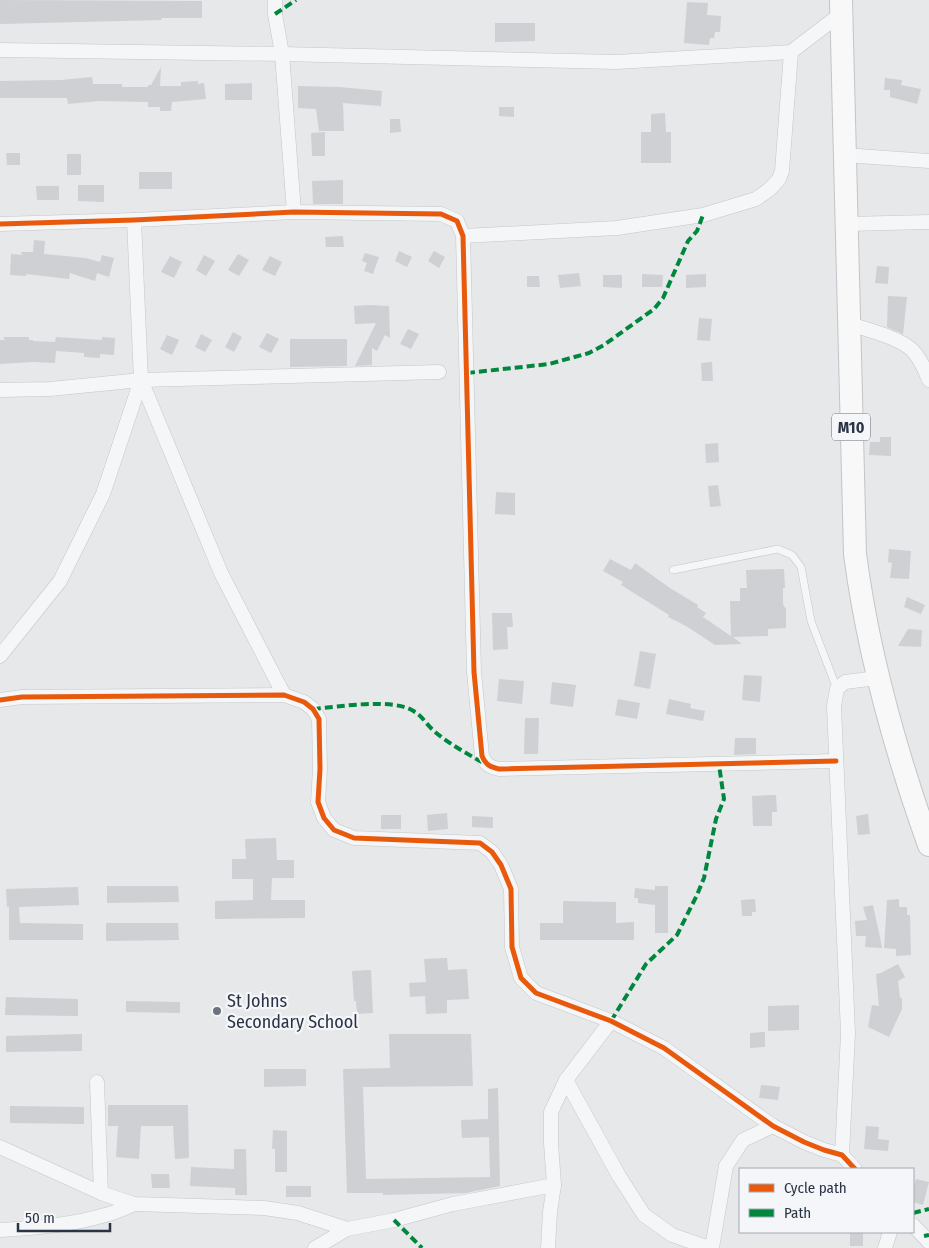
<svg xmlns="http://www.w3.org/2000/svg" width="929" height="1248" font-family="'Fira Sans Condensed',sans-serif">
<style>
.building{fill:#ced0d3}
.lines{fill:none;stroke-linecap:round;stroke-linejoin:round}
.lane-casing{stroke:#c4c6c8;stroke-width:8}
.street-casing{stroke:#c4c6c8;stroke-width:15}
.primary-casing{stroke:#c2c5c8;stroke-width:24}
.lane{stroke:#f5f6f7;stroke-width:7}
.street{stroke:#f5f6f7;stroke-width:14}
.primary{stroke:#f8f8f8;stroke-width:22}
.quiet{stroke:#00873e;stroke-width:4;stroke-dasharray:8 4;stroke-linecap:butt}
.cycleway-casing{stroke:#f4f6f9;stroke-width:8}
.cycleway{stroke:#e8590c;stroke-width:5}
.poi-dot{fill:#6c737f;stroke:#f4f6f9;stroke-width:2}
.labels{text-anchor:middle;stroke-width:4.5;stroke-linejoin:round;paint-order:stroke}
.shield{fill:#f4f6f9;stroke:#676e7b;stroke-width:1}
.shield-label{font-size:16px;font-weight:bold;fill:#2b3445}
.poi-label{font-size:18px;fill:#2b3445;stroke:#f4f6f9;text-anchor:start}
</style>
<rect width="100%" height="100%" fill="#e6e8ea"/>
<g class="building">
<path d="M 0,0 L 202,1 L 202,18 L 161,18 L 162,20 L 0,24 Z"/>
<path d="M 687,2 L 708,3 L 707,15 L 721,16 L 720,32 L 715,32 L 714,38 L 710,38 L 709,45 L 684,43 Z"/>
<path d="M 495,23 L 535,23 L 535,41 L 495,42 Z"/>
<path d="M 161,67 L 160,86 L 181,86 L 181,82 L 198,81 L 198,84 L 204,83 L 206,99 L 172,102 L 171,111 L 160,111 L 160,107 L 148,107 L 148,102 L 99,101 L 68,104 L 67,98 L 0,98 L 0,81 L 61,80 L 92,77 L 93,84 L 122,84 L 122,87 L 148,87 L 148,85 L 151,85 Z"/>
<path d="M 885,78 L 902,80 L 901,85 L 921,89 L 917,104 L 890,97 L 890,90 L 884,90 Z"/>
<path d="M 252,83 L 252,100 L 225,100 L 225,84 Z"/>
<path d="M 298,86 L 340,87 L 382,91 L 381,106 L 343,103 L 344,131 L 319,131 L 316,109 L 298,108 Z"/>
<path d="M 499,107 L 514,107 L 514,117 L 499,116 Z"/>
<path d="M 665,113 L 666,132 L 671,132 L 671,163 L 641,163 L 641,132 L 651,132 L 651,114 Z"/>
<path d="M 390,119 L 400,119 L 401,132 L 390,133 Z"/>
<path d="M 325,132 L 325,156 L 312,156 L 311,133 Z"/>
<path d="M 6,153 L 20,153 L 20,165 L 7,165 Z"/>
<rect x="67" y="154" width="14" height="21"/>
<rect x="139" y="172" width="33" height="17"/>
<path d="M 343,180 L 343,204 L 313,204 L 312,181 Z"/>
<path d="M 78,185 L 104,185 L 104,202 L 78,201 Z"/>
<path d="M 36,186 L 59,186 L 59,200 L 37,200 Z"/>
<path d="M 343,236 L 344,247 L 326,247 L 325,237 Z"/>
<path d="M 34,240 L 45,241 L 44,254 L 86,258 L 100,262 L 102,255 L 114,258 L 109,277 L 97,273 L 95,281 L 70,273 L 69,279 L 26,274 L 26,276 L 10,275 L 11,254 L 22,255 L 21,252 L 33,252 Z"/>
<path d="M 399,251 L 412,257 L 407,267 L 395,261 Z"/>
<path d="M 434,251 L 445,257 L 439,268 L 428,261 Z"/>
<path d="M 365,253 L 379,257 L 373,274 L 364,271 L 367,263 L 362,261 Z"/>
<path d="M 238,254 L 249,260 L 239,276 L 228,270 Z"/>
<path d="M 204,255 L 215,261 L 206,276 L 196,270 Z"/>
<path d="M 170,256 L 182,262 L 174,278 L 161,272 Z"/>
<path d="M 270,256 L 282,262 L 275,276 L 262,270 Z"/>
<path d="M 877,266 L 889,267 L 888,284 L 875,283 Z"/>
<path d="M 579,273 L 581,286 L 560,288 L 558,275 Z"/>
<path d="M 642,274 L 663,275 L 662,287 L 642,287 Z"/>
<path d="M 706,274 L 706,287 L 686,288 L 686,275 Z"/>
<path d="M 603,275 L 622,275 L 622,288 L 603,287 Z"/>
<path d="M 527,276 L 539,276 L 540,287 L 527,287 Z"/>
<path d="M 888,296 L 907,297 L 903,334 L 887,327 Z"/>
<path d="M 369,305 L 389,306 L 390,338 L 385,335 L 377,351 L 372,348 L 372,365 L 355,366 L 376,323 L 355,324 L 354,306 Z"/>
<path d="M 699,318 L 712,319 L 710,341 L 697,340 Z"/>
<path d="M 408,329 L 419,334 L 411,349 L 400,344 Z"/>
<path d="M 233,332 L 242,337 L 234,352 L 225,347 Z"/>
<path d="M 267,333 L 279,339 L 271,353 L 259,347 Z"/>
<path d="M 201,334 L 212,340 L 205,352 L 195,347 Z"/>
<path d="M 167,335 L 179,340 L 172,355 L 160,349 Z"/>
<path d="M 3,337 L 29,337 L 29,340 L 33,340 L 33,341 L 55,342 L 56,337 L 102,340 L 102,337 L 115,338 L 114,355 L 100,354 L 100,358 L 84,357 L 84,353 L 56,351 L 55,363 L 33,362 L 0,364 L 0,340 L 5,340 Z"/>
<path d="M 290,339 L 347,339 L 347,366 L 290,367 Z"/>
<path d="M 712,362 L 713,381 L 702,381 L 701,363 Z"/>
<path d="M 880,437 L 891,437 L 891,456 L 869,455 L 870,442 L 880,442 Z"/>
<path d="M 718,443 L 719,462 L 706,463 L 705,444 Z"/>
<path d="M 718,485 L 721,506 L 710,507 L 708,486 Z"/>
<path d="M 496,492 L 515,493 L 515,515 L 495,514 Z"/>
<path d="M 889,549 L 911,551 L 909,579 L 890,578 L 892,563 L 888,562 Z"/>
<path d="M 610,559 L 631,570 L 635,563 L 670,588 L 698,605 L 697,607 L 706,613 L 703,617 L 731,636 L 730,601 L 740,601 L 740,588 L 747,588 L 746,570 L 784,569 L 785,588 L 783,588 L 783,604 L 786,609 L 786,628 L 768,629 L 768,636 L 733,637 L 742,644 L 715,645 L 686,626 L 668,617 L 669,615 L 621,585 L 623,582 L 603,571 Z"/>
<path d="M 907,597 L 925,605 L 921,614 L 904,607 Z"/>
<path d="M 492,613 L 512,613 L 513,627 L 507,627 L 508,649 L 493,650 Z"/>
<path d="M 908,629 L 922,630 L 921,647 L 898,646 Z"/>
<path d="M 640,651 L 656,654 L 650,689 L 634,686 Z"/>
<path d="M 744,675 L 762,676 L 760,702 L 742,700 Z"/>
<path d="M 499,679 L 524,681 L 522,704 L 497,701 Z"/>
<path d="M 552,682 L 576,685 L 573,707 L 550,704 Z"/>
<path d="M 618,699 L 640,703 L 637,719 L 615,715 Z"/>
<path d="M 669,699 L 691,704 L 690,708 L 705,711 L 703,721 L 666,714 Z"/>
<path d="M 525,718 L 539,718 L 538,754 L 524,754 Z"/>
<path d="M 735,738 L 756,738 L 756,754 L 734,755 Z"/>
<path d="M 776,795 L 777,812 L 772,812 L 772,826 L 753,826 L 752,796 Z"/>
<path d="M 447,813 L 448,829 L 428,831 L 427,815 Z"/>
<path d="M 868,814 L 870,834 L 858,835 L 856,816 Z"/>
<rect x="381" y="815" width="20" height="14"/>
<path d="M 472,816 L 493,817 L 493,828 L 472,827 Z"/>
<path d="M 276,838 L 277,860 L 294,860 L 294,878 L 272,878 L 271,900 L 305,900 L 305,918 L 215,919 L 215,901 L 253,900 L 253,879 L 232,879 L 232,859 L 246,859 L 245,839 Z"/>
<path d="M 107,886 L 178,886 L 179,902 L 107,903 Z"/>
<path d="M 655,886 L 668,886 L 668,933 L 655,933 L 655,905 L 638,903 L 638,898 L 634,898 L 635,888 L 655,890 Z"/>
<path d="M 78,887 L 79,905 L 19,907 L 20,923 L 83,924 L 83,940 L 9,940 L 9,907 L 7,907 L 6,889 Z"/>
<path d="M 755,899 L 756,912 L 752,912 L 752,916 L 742,916 L 741,900 Z"/>
<path d="M 899,899 L 899,907 L 907,907 L 907,915 L 910,915 L 911,955 L 896,956 L 896,949 L 884,948 L 887,900 Z"/>
<path d="M 563,901 L 616,902 L 616,923 L 634,922 L 634,940 L 540,940 L 540,923 L 563,923 Z"/>
<path d="M 873,905 L 881,942 L 882,948 L 865,947 L 866,936 L 856,936 L 855,921 L 867,920 L 863,907 Z"/>
<path d="M 106,923 L 178,923 L 179,940 L 106,941 Z"/>
<path d="M 447,958 L 448,970 L 467,969 L 469,999 L 447,1000 L 447,1013 L 426,1014 L 425,996 L 410,997 L 409,983 L 426,982 L 424,959 Z"/>
<path d="M 898,964 L 905,977 L 898,981 L 900,998 L 902,998 L 902,1009 L 889,1037 L 868,1027 L 872,1005 L 879,1006 L 876,974 L 881,973 Z"/>
<path d="M 371,970 L 373,1013 L 357,1014 L 356,1001 L 354,1001 L 352,971 Z"/>
<path d="M 6,997 L 78,999 L 78,1016 L 5,1015 Z"/>
<path d="M 126,1001 L 180,1002 L 180,1013 L 126,1012 Z"/>
<path d="M 799,1005 L 799,1030 L 768,1031 L 768,1006 Z"/>
<path d="M 765,1032 L 765,1047 L 750,1048 L 750,1033 Z"/>
<path d="M 82,1034 L 82,1051 L 6,1052 L 6,1036 Z"/>
<path d="M 389,1034 L 471,1034 L 473,1086 L 363,1087 L 366,1179 L 490,1177 L 489,1137 L 462,1138 L 461,1120 L 488,1119 L 488,1089 L 498,1088 L 500,1186 L 466,1193 L 383,1195 L 383,1193 L 347,1193 L 343,1069 L 390,1068 Z"/>
<path d="M 264,1069 L 306,1069 L 306,1086 L 264,1087 Z"/>
<path d="M 761,1085 L 780,1087 L 778,1100 L 759,1098 Z"/>
<path d="M 108,1105 L 188,1105 L 189,1158 L 175,1159 L 173,1126 L 141,1126 L 139,1159 L 116,1157 L 118,1126 L 108,1126 Z"/>
<path d="M 10,1106 L 84,1107 L 84,1124 L 10,1123 Z"/>
<path d="M 866,1126 L 879,1127 L 878,1139 L 889,1140 L 888,1151 L 864,1149 Z"/>
<path d="M 273,1130 L 287,1131 L 287,1172 L 275,1172 L 275,1149 L 272,1149 Z"/>
<path d="M 234,1149 L 246,1149 L 247,1195 L 235,1195 L 235,1188 L 190,1186 L 191,1167 L 234,1169 Z"/>
<path d="M 151,1174 L 169,1174 L 170,1188 L 152,1188 Z"/>
<path d="M 916,1179 L 929,1182 L 923,1205 L 913,1202 L 913,1190 Z"/>
<rect x="286" y="1186" width="25" height="11"/>
<rect x="850" y="1232" width="13" height="14"/>
</g>
<g class="lines">
<g class="lane-casing">
<path id="lane" d="M 673,570 L 778,549 L 792,555 L 801,567 L 811,621 L 837,689"/>
</g>
<g class="street-casing">
<g id="street">
<path d="M 275,0 L 275,14 L 282,54 L 294,212"/>
<path d="M 0,50 L 282,54 L 616,62 L 791,52 L 842,13"/>
<path d="M 844,155 L 929,161"/>
<path d="M 134,220 L 141,380 L 221,573 L 284,695"/>
<path d="M 0,224 L 134,220 L 294,212 L 441,214 L 457,221 L 463,236 L 474,672 L 482,756 C 486,765 490,767 499,769 L 836,761"/>
<path d="M 847,224 L 929,222"/>
<path d="M 463,236 L 617,228 L 703,215 L 756,199 L 770,189 L 779,179 L 782,171 L 791,52"/>
<path d="M 848,323 C 866,330 896,336 911,349 C 920,357 925,370 929,380"/>
<path d="M 0,390 L 50,389 L 141,380 L 439,372"/>
<path d="M 0,656 L 60,581 L 103,494 L 141,380"/>
<path d="M 0,700 L 22,697 L 284,695 L 304,702 L 313,709 L 319,719 L 320,769 L 318,802 L 324,818 L 334,830 L 354,838 L 480,843 L 492,852 L 501,865 L 511,889 L 512,947 L 521,978 L 536,993 L 611,1021 L 664,1048 L 773,1126 L 804,1142 L 824,1150 L 842,1155 L 855,1169"/>
<path d="M 566,1080 L 619,1176 L 644,1215 L 672,1235 L 710,1248"/>
<path d="M 97,1082 L 101,1193"/>
<path d="M 0,1147 L 101,1193 L 134,1204 L 264,1208 L 298,1213 L 347,1229"/>
<path d="M 842,1155 L 848,1033 L 834,706 L 837,689 L 845,682 L 877,678"/>
<path d="M 913,1225 L 929,1242"/>
<path d="M 0,1230 C 35,1228 72,1225 105,1215 C 115,1213 125,1208 134,1204"/>
<path d="M 315,1248 L 347,1229 L 394,1220 L 453,1204 L 554,1185"/>
<path d="M 548,1248 L 550,1212 L 554,1185 L 551,1143 L 551,1112 L 566,1080 L 611,1021"/>
<path d="M 712,1248 L 726,1166 L 743,1140 L 773,1126"/>
<path d="M 885,1248 L 890,1232"/>
</g>
</g>
<g class="primary-casing">
<path id="primary" d="M 841,0 L 855,554 C 868,653 895,750 929,845"/>
</g>
<use href="#lane" class="lane"/>
<use href="#street" class="street"/>
<use href="#primary" class="primary"/>
<g class="quiet">
<path d="M 275,14 L 296,0"/>
<path d="M 467,373 L 549,364 L 589,353 L 604,345 L 654,309 L 663,298 L 688,241 L 697,231 L 703,215"/>
<path d="M 313,709 C 338,707 394,697 415,712 C 422,716 427,725 434,731 C 449,744 468,754 485,764"/>
<path d="M 611,1021 L 646,964 L 677,935 L 697,895 L 704,878 L 716,819 L 724,799 L 719,765"/>
<path d="M 913,1213 L 929,1209"/>
<path d="M 394,1220 L 422,1248"/>
<path d="M 924,1236 L 929,1235"/>
</g>
<g class="cycleway-casing">
<g id="cycleway">
<path d="M 0,224 L 134,220 L 294,212 L 441,214 L 457,221 L 463,236 L 474,672 L 482,756 C 486,765 490,767 499,769 L 836,761"/>
<path d="M 0,700 L 22,697 L 284,695 L 304,702 L 313,709 L 319,719 L 320,769 L 318,802 L 324,818 L 334,830 L 354,838 L 480,843 L 492,852 L 501,865 L 511,889 L 512,947 L 521,978 L 536,993 L 611,1021 L 664,1048 L 773,1126 L 804,1142 L 824,1150 L 842,1155 L 855,1169"/>
</g>
</g>
<use href="#cycleway" class="cycleway"/>
</g>
<circle class="poi-dot" cx="217" cy="1011" r="5"/>
<g class="labels">
<rect class="shield" x="832" y="413.5" width="38" height="27" rx="4"/>
<g class="shield-label">
<text x="851" y="433">M10</text>
</g>
<g class="poi-label">
<text x="227" y="1007">St Johns<tspan x="227" dy="21">Secondary School</tspan></text>
</g>
</g>
<rect x="739" y="1168" width="175" height="65" fill="#f4f6f9" stroke="#a4a8b1"/>
<rect x="749" y="1184" width="25" height="8" fill="#e8590c" stroke="#a4a8b1"/>
<text x="784" y="1193" font-size="15" fill="#2b3445">Cycle path</text>
<rect x="749" y="1209" width="25" height="8" fill="#00873e" stroke="#a4a8b1"/>
<text x="784" y="1218" font-size="15" fill="#2b3445">Path</text>
<path d="M18 1223v8h92v-8" fill="none" stroke="#2b3445" stroke-width="2.5"/>
<text x="25" y="1223" font-size="15" fill="#2b3445" stroke="#f4f6f9" stroke-width="4" paint-order="stroke">50 m</text>
</svg>
